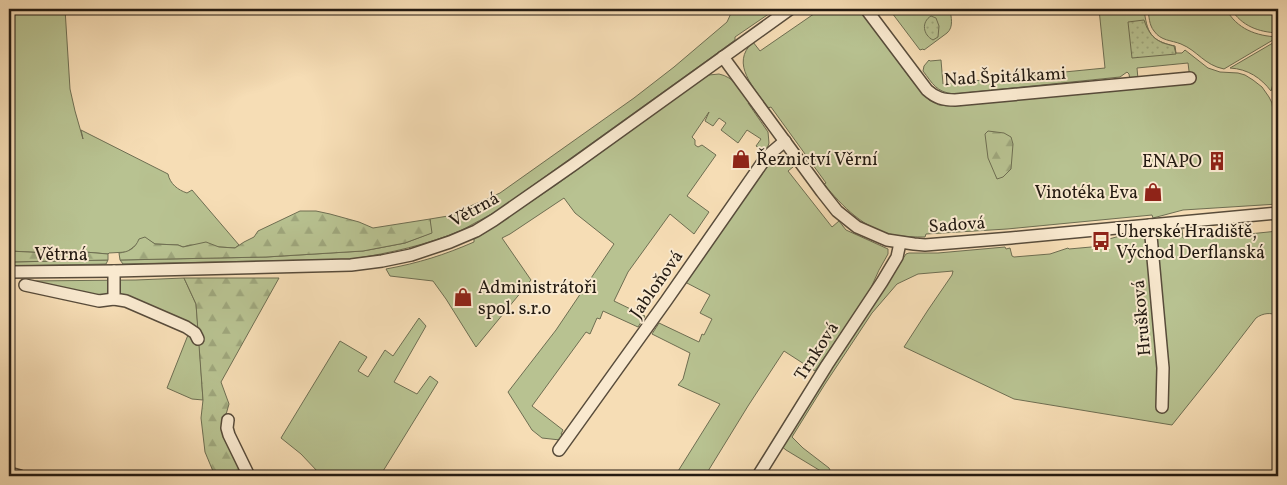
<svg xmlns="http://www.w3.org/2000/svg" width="1287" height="485" font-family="Vollkorn,serif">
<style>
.green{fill:#b8c291;stroke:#6e6e52}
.forest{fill:url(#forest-firs);stroke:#6e6e52}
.park{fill:url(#park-dots);stroke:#6e6e52}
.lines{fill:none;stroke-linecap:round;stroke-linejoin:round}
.minor-casing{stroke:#584c3b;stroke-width:14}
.minor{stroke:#f9e9cf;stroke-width:11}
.labels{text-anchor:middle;stroke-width:4;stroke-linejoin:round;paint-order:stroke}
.street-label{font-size:18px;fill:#241b12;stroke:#f9e9cf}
.poi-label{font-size:18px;fill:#241b12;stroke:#f9e9cf;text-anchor:start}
</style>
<defs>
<pattern id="forest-firs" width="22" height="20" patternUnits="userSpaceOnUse" patternTransform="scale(1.25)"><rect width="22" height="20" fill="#b8c291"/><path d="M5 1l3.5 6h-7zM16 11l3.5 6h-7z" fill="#9ea67c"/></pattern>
<pattern id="park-dots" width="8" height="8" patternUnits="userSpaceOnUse" patternTransform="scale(1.25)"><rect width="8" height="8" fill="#b8c291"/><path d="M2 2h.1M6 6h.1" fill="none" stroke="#9ea67c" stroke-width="1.8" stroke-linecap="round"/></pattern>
</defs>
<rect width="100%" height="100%" fill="#f6ddb5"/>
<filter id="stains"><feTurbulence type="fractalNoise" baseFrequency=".004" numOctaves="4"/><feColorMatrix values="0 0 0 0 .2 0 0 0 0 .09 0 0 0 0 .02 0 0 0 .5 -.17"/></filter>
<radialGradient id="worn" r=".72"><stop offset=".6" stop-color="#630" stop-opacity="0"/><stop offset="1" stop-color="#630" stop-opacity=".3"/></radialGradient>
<g class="green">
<path d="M 9,9 L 65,9 L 70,89 L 75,111 L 83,139 L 81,130 L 168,174 C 170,184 178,190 187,193 L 192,190 L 239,245 L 235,248 L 190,245 L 183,247 L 178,245 L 155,244 L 145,238 L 127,252 L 109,253 L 108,254 L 73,251 L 48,253 L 9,251 Z"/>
<path d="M 733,9 L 776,9 L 735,37 L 735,40 L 709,59 L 497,211 C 485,217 474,224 462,230 C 427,245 390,253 352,259 L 123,264 L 120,260 L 266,257 L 363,251 L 405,243 L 431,233 L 430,219 L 448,216 L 500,193 L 634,98 L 674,67 L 727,22 Z"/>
<path d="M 821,9 L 859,9 L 913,82 L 929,100 L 939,105 L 948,106 L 1106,90 L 1190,79 L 1188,63 L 1137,68 L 1138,79 L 1130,80 L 1129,74 L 1127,72 L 1120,77 L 954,94 C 936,92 933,84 923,71 L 924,66 L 929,60 L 930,61 L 941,60 L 943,84 L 1105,68 L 1099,9 L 1144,9 C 1147,32 1150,41 1175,46 L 1176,53 L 1182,53 L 1185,50 L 1208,68 L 1220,72 L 1238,73 L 1245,75 L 1253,80 L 1262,87 L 1269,97 L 1272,103 L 1274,120 L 1278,131 L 1278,204 L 1183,210 L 1153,218 L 1152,215 L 1007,229 L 926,234 L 925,237 C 915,237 904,237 894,235 C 864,229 843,207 824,184 L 826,183 L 771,107 L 768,108 C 755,88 729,64 753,42 L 760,51 Z"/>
<path d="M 889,9 L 950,9 C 951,17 954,27 947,33 L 924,50 L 923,49 L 920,50 Z"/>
<path d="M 1148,9 L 1226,9 C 1237,29 1256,36 1278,37 L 1224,69 C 1204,65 1198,51 1181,44 C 1171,40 1161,41 1154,31 C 1149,25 1149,16 1148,9 Z"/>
<path d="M 1231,9 L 1276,9 L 1278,12 L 1278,33 C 1258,32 1242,26 1231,9 Z"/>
<path d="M 1278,40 L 1278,67 L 1271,91 C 1261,78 1248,69 1230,68 Z"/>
<path d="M 719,74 C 734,77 741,90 750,102 L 748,103 L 768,132 L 769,143 L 767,149 L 765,152 L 756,146 L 761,139 L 747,130 L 738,143 L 721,130 L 726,123 L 719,118 L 713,126 L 705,121 L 709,112 L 692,137 L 695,140 L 695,145 L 698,147 L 702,145 L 716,155 L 687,196 L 709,212 L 694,234 L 670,214 L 628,272 L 614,301 L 645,316 L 638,327 L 603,311 L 600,319 L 597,318 L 590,334 L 586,332 L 532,406 L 563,430 L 561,434 L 564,436 L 560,440 L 542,438 L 532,430 L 508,392 L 556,330 L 614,244 L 575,213 L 564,198 L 510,234 L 502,238 L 531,280 L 476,347 L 446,299 L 433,281 L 390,276 L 386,269 C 419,263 444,255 474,242 L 474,239 L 483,234 L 556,185 L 701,80 L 709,75 Z"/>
<path d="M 777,158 C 784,159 788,161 793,167 L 788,171 L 832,227 L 839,221 L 846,230 L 888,249 L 888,254 L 879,270 L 869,292 L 815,371 L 784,351 L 748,406 L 705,476 L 675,476 L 720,404 L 678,385 L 683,379 L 690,353 L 652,334 L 659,323 L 699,342 L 702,334 L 704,335 L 712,319 L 700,313 L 710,295 L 685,282 L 767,167 L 772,160 Z"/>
<path d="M 1240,225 L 1248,225 L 1249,234 L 1278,231 L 1278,316 C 1271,312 1263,313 1256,318 L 1216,370 L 1172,425 L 1014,399 L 904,347 L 928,310 L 952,275 L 953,271 L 918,274 L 897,284 L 872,313 L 825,384 L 792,437 L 803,448 L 829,468 L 833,476 L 823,476 L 824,473 L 786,450 L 780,445 L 789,435 L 906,254 L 909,253 L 938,253 L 1005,247 L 1006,249 L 1010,248 L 1012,256 L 1014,257 L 1050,254 L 1068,248 L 1069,249 L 1102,246 L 1102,245 L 1109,242 L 1109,239 L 1131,233 L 1182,229 L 1183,238 L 1241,233 Z"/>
<path d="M 108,260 L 106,264 L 9,266 L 9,262 Z"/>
<path d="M 184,278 L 196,304 L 198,328 L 123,295 L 97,297 L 24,281 L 136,280 Z"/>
<path d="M 419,318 L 426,326 L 394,382 L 417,394 L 430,376 L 438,382 L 380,476 L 327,476 L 318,472 L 301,454 L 281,438 L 340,341 L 367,357 L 358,371 L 368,377 L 385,350 L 393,356 Z"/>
<path d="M 188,335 L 199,340 L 203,400 L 192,399 L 167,388 Z"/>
</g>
<g class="forest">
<path d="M 988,131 L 1004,133 L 1011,137 L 1013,144 L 1011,169 L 1003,177 L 997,179 L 988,158 L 985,134 Z"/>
<path d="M 300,211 L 316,211 L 330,214 L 359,222 L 373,228 L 430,219 L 432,233 L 405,243 L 363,251 L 266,257 L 120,260 L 119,253 C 128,252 135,249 139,239 L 145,237 L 155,244 L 178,245 L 183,247 L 206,242 L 219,247 L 235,248 L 244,242 L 254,237 L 258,231 Z"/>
<path d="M 9,251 L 48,253 L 73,251 L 108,254 L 108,260 L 9,262 Z"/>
<path d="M 184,278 L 279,278 L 221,382 L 229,404 L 223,425 L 249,476 L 215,476 L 205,452 L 201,418 L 203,400 L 196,304 Z"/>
</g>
<g class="park">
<path d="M 931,16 L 936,18 L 939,26 L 938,37 L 933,40 C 923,35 921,22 931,16 Z"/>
<path d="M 1144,20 C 1150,37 1156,42 1174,46 L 1176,54 L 1132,58 L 1128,22 Z"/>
</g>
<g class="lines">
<g class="minor-casing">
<g id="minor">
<path d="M 866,9 L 927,90 C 936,98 943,100 955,100 L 1190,78"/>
<path d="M 723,57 L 822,192 L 837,211 L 857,227 L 887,240 L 914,244 L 925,245 L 1011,238 L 1278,213"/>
<path d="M 1150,225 L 1163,368 L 1162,407"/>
<path d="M 114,271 L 114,299 L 126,301 L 186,327 L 195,333 L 198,339"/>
<path d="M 9,272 L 114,271 L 351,265 L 382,261 L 411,255 L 450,242 L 476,231 L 494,220 L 573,165 L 790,9"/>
<path d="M 25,285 L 99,301 L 114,299"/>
<path d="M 228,420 L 227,428 L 229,435 L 249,476"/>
<path d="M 559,450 L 666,301 L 765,159 L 772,152 L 785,141"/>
<path d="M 9,473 L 20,476"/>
<path d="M 758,476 L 827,365 L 882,282 L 897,257 L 900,243"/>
</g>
</g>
<use href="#minor" class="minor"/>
</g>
<defs>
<g id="shop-bare" transform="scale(1.5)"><path d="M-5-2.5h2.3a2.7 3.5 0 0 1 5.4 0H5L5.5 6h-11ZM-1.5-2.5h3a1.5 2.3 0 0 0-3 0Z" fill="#8f2418" stroke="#f9e9cf" stroke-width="2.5" paint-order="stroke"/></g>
<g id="building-bare" transform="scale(1.5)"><path d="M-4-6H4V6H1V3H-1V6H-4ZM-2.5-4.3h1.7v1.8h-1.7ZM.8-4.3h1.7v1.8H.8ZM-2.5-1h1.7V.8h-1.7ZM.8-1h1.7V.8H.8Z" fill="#8f2418" stroke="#f9e9cf" stroke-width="2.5" paint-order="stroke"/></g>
<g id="bus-bare" transform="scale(1.5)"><path d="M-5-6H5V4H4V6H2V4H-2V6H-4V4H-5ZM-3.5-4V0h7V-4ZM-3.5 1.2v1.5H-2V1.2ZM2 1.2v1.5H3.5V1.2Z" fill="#8f2418" stroke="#f9e9cf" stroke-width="2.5" paint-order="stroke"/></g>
</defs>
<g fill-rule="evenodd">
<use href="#shop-bare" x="741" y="159"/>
<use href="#building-bare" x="1217" y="161"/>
<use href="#shop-bare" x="1153" y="192"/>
<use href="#bus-bare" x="1101" y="241"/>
<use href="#shop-bare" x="463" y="297"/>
</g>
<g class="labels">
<g class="street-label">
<text transform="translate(1005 76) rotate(-3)" y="6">Nad Špitálkami</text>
<text transform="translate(474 209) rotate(-29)" y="6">Větrná</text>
<text transform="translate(957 224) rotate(-4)" y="6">Sadová</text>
<text x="61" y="260">Větrná</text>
<text transform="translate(656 284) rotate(-55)" y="6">Jabloňová</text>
<text transform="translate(1141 318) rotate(-95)" y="6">Hrušková</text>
<text transform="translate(816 351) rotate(-57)" y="6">Trnková</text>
</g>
<g class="poi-label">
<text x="756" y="165">Řeznictví Věrní</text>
<text x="1202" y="167" text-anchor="end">ENAPO</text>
<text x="1138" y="198" text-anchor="end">Vinotéka Eva</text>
<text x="1116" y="237">Uherské Hradiště,<tspan x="1116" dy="21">Východ Derflanská</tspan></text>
<text x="478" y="293">Administrátoři<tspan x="478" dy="21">spol. s.r.o</tspan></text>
</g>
</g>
<rect width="1287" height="485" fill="none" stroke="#f6ddb5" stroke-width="30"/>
<rect x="10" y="10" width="1267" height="465" fill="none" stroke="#241b12" stroke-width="2.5"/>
<rect x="15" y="15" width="1257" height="455" fill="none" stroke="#241b12"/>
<rect width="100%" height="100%" filter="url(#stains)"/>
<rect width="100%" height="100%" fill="url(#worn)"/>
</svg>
